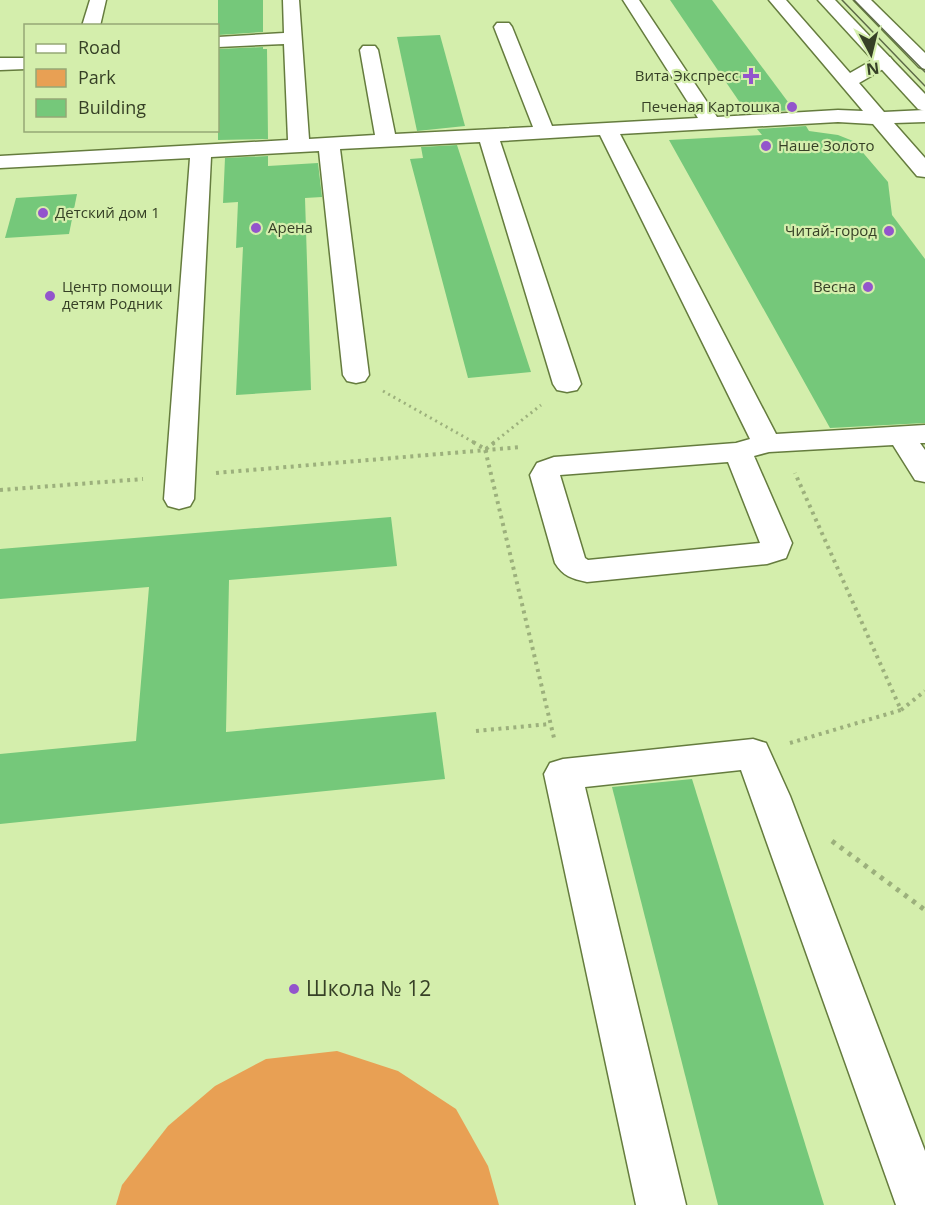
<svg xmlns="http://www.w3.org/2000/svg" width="925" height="1205" font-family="'Open Sans',sans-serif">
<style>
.green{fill:#e8a054}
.building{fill:#75c87a}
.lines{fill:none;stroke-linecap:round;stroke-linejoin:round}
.minor-casing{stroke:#657c3e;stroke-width:3}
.major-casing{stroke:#657c3e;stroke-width:3}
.path-far2{stroke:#9cb07c;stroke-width:3;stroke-dasharray:2 4;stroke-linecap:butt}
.path-far1{stroke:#9cb07c;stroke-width:4;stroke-dasharray:3 4.5;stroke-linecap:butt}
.path{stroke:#9cb07c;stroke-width:5;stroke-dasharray:4 6;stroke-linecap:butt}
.minor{fill:#fff;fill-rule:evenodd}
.major{fill:#fff;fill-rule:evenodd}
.tram{stroke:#5d6b47;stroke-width:1.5}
.poi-dot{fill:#9355cc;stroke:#d4eeac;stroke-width:2}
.labels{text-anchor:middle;stroke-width:4.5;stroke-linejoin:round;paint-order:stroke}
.far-poi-label{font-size:15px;fill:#364026;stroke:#d4eeac;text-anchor:end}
.near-poi-label{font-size:21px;fill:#364026;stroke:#d4eeac;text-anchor:start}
</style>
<rect width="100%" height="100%" fill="#d4eeac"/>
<path class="green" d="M 337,1051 L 398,1071 L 456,1109 L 488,1166 L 499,1205 L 116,1205 L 122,1185 L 168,1126 L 215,1086 L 266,1059 Z"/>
<g class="building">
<path d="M 218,0 L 263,0 L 263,32 L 218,35 Z"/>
<path d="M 670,0 L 712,0 L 794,110 L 747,113 Z"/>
<path d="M 440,35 L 465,126 L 417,131 L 397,37 Z"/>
<path d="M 263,47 L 263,49 L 267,49 L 268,139 L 218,140 L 218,49 Z"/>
<path d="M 806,126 L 809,131 L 838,135 L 853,141 L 888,182 L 892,215 L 925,259 L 925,423 L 830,428 L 669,140 L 762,135 L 757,129 Z"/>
<path d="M 457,145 L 531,372 L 468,378 L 410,159 L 423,158 L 421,147 Z"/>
<path d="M 268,156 L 268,166 L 318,163 L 322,197 L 305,198 L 311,390 L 236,395 L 243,247 L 236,248 L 238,202 L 223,203 L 225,158 Z"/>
<path d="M 77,194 L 69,234 L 5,238 L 16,198 Z"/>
<path d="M 391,517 L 397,566 L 229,580 L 226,732 L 436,712 L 445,779 L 0,824 L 0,754 L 136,741 L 149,587 L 0,599 L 0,549 Z"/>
<path d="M 692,779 L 824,1205 L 718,1205 L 612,787 Z"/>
</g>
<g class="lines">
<g class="minor-casing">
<g id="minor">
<path d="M 90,0 L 106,0 L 100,26 L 82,26 Z"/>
<path d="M 283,0 L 299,0 L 309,139 L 375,135 L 360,50 L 363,46 L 375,46 L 378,50 L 395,134 L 533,127 L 494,27 L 497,23 L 509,23 L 512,27 L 552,126 L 698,118 L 623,0 L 639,0 L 717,117 L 838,110 L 863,111 L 769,0 L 786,0 L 850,73 L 878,57 L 890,57 L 893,61 L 890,65 L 859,83 L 884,112 L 925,110 L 925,122 L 894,123 L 925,158 L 925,177 L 917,176 L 873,124 L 838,122 L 620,134 L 776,434 L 925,425 L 925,443 L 920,443 L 925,450 L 925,482 L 915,480 L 893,445 L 769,452 L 754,456 L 792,543 L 786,558 L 767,564 L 587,582 C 572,579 563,576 555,563 L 530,475 L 537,463 L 554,457 L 736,443 L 750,439 L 600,135 L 500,141 L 581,384 L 577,390 L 567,392 L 557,390 L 553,384 L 480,142 L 340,149 L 369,375 L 365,381 L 356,383 L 347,381 L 343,375 L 319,151 L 211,157 L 194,499 L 190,506 L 179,509 L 168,506 L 164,499 L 190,158 L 0,168 L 0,156 L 288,140 L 284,44 L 218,47 L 218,37 L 284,33 ZM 728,462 L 760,543 L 588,560 L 585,558 L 560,475 Z"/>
<path d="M 0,58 L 26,58 L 26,69 L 0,70 Z"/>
<path d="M 753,739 L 766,743 L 790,796 L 925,1151 L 925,1205 L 896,1205 L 741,770 L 585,787 L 686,1205 L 636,1205 L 544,774 L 550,763 L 563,759 Z"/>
</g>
</g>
<g class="major-casing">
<g id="major">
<path d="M 818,0 L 835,0 L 925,94 L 925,111 L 918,109 Z"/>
<path d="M 854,0 L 871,0 L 925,53 L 925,69 L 919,67 Z"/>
</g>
</g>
<g class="path-far2">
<path d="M 383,391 L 475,443"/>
<path d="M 493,443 L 541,405"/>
</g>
<g class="path-far1">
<path d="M 473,442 L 485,449 L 554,738"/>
<path d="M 486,449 L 495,442"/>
<path d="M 216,473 L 522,447"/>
<path d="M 0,490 L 143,479"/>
<path d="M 901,710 L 925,691"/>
<path d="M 476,731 L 550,724"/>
<path d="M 790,743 L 901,710 L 795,473"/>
</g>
<path class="path" d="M 832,841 L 925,910"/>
<use href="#minor" class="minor"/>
<use href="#major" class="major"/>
<g class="tram">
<path d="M 842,0 L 925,86"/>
<path d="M 854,0 L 925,72"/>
</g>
</g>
<g class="poi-dot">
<path d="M748 67h6v6h6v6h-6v6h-6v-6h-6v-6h6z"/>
<circle cx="792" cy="107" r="6"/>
<circle cx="766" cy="146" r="6"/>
<circle cx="43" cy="213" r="6"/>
<circle cx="256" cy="228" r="6"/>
<circle cx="889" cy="231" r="6"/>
<circle cx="868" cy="287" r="6"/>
<circle cx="50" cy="296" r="6"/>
<circle cx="294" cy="989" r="6"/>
</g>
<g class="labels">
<g class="far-poi-label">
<text x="739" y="81">Вита Экспресс</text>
<text x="780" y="112">Печеная Картошка</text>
<text x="778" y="151" text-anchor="start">Наше Золото</text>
<text x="55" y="218" text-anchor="start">Детский дом 1</text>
<text x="268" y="233" text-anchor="start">Арена</text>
<text x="877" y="236">Читай-город</text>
<text x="62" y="292" text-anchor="start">Центр помощи<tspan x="62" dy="17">детям Родник</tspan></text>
<text x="856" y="292">Весна</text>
</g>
<g class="near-poi-label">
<text x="306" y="996">Школа № 12</text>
</g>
</g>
<rect x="24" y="24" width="195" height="108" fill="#d4eeac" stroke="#95a876" stroke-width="1.5"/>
<rect x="36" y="44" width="30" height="9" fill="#ffffff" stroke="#95a876" stroke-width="1.5"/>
<text x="78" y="54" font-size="18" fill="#364026">Road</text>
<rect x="36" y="69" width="30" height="18" fill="#e8a054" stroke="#95a876" stroke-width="1.5"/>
<text x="78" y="84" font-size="18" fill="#364026">Park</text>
<rect x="36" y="99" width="30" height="18" fill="#75c87a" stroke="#95a876" stroke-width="1.5"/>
<text x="78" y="114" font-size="18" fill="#364026">Building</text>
<g transform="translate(871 54) rotate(173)" stroke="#d4eeac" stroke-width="4.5" paint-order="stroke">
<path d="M0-4.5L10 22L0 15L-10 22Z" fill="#364026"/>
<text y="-9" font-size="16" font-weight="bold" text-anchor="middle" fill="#364026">N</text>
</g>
</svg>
